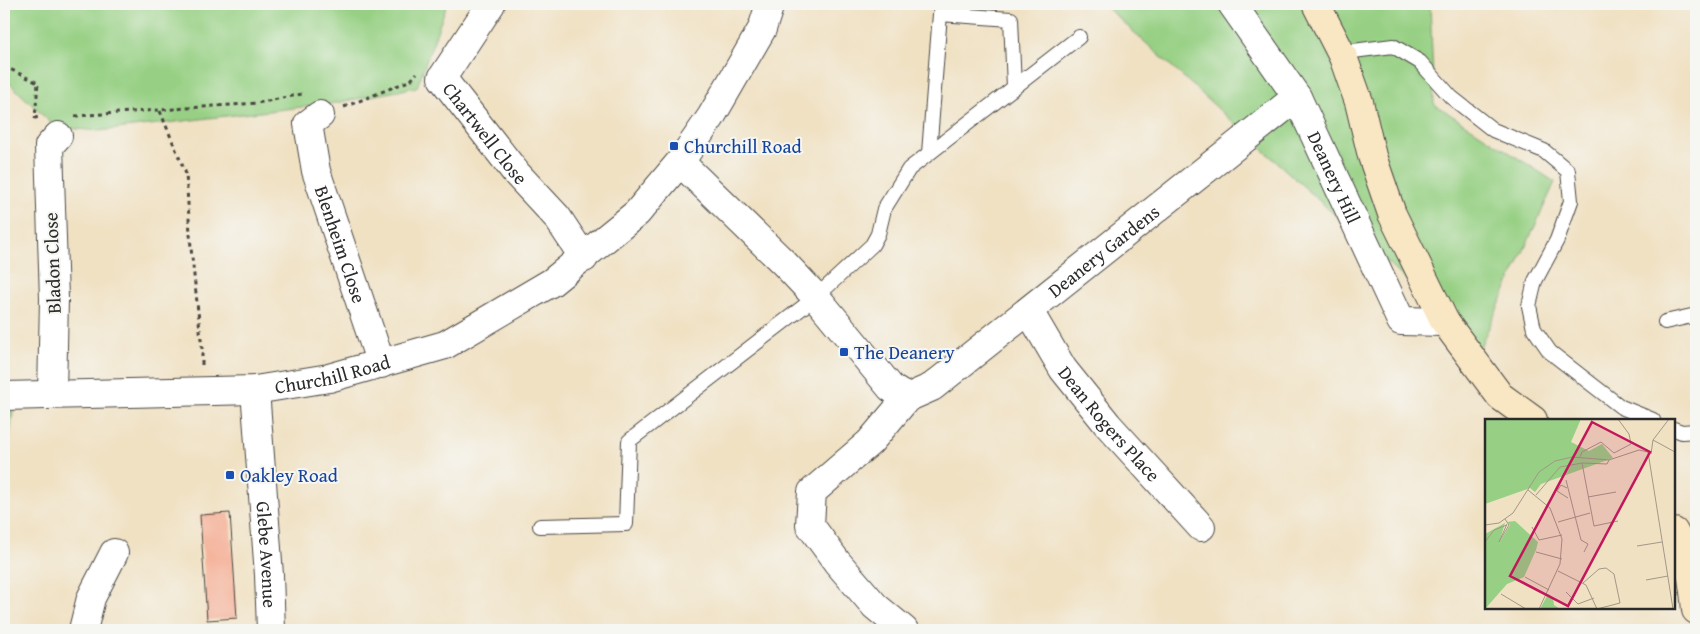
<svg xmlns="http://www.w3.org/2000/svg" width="1700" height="634" font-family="'Gentium Book Plus',serif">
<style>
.green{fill:#97d084;stroke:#617e58}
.building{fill:#f5ae94}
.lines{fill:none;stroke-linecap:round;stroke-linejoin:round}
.lane-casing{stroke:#494642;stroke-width:16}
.street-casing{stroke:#494642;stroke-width:30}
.secondary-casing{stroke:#494642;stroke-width:30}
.path{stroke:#494642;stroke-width:3;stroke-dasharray:4 4;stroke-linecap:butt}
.lane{stroke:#fff;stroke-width:14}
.street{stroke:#fff;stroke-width:28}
.secondary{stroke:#f9e7c3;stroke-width:28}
.transit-dot{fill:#1a4fb4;stroke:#f6f6f2;stroke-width:2}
.labels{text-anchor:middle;stroke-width:4;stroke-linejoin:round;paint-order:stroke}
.street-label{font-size:19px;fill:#2b2b2b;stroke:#f6f6f2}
.transit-label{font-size:19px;fill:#164399;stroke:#f6f6f2;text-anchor:start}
.inset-road{fill:none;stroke:#a19886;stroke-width:1}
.view{fill:#c2185b;fill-opacity:0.15;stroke:#c2185b;stroke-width:2.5}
.inset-edge{fill:none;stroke:#2b2b2b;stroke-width:2.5}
</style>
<rect width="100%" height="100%" fill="#f6f6f2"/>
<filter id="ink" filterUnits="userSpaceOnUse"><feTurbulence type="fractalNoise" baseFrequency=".02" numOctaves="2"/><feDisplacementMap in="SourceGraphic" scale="10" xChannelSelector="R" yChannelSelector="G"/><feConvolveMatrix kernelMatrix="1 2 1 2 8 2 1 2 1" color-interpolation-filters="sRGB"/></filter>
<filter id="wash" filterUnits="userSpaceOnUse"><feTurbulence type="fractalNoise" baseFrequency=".0096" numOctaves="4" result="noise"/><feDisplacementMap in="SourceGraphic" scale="20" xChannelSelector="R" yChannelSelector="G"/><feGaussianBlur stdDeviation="1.12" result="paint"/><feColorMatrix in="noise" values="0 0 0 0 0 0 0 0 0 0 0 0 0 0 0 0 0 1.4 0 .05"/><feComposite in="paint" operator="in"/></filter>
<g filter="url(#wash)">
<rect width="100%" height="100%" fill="#f0e1c3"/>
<g class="green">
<path d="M 4,4 L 447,4 L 417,87 L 336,103 L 99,131 L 55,127 L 4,78 Z"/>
<path d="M 1103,4 L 1430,4 L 1434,104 L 1555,182 L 1480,347 Z"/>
<path d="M 4,411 L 13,411 L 6,469 L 4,471 Z"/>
</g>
<g id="blocks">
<path class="building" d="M 230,513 L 237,618 L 207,620 L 200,515 Z"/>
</g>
</g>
<g filter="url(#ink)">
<use href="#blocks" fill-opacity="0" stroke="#494642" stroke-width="1"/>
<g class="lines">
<g class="lane-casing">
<g id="lane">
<path d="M 1343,57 L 1353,51 L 1393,46 L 1420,62 L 1451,97 L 1493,130 L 1544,151 L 1568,171 L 1571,201 L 1557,240 L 1535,281 L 1529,306 L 1534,329 L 1550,352 L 1621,407 L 1653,420"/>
<path d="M 929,153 L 940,14 L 1011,19 L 1014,87"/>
<path d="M 1665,322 L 1696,315"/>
<path d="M 1674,429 L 1682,432 L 1696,431"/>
<path d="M 540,526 L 626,524 L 629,441 L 816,297 L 872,245 L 878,234 L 884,209 L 909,169 L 1079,37"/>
</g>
</g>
<g class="street-casing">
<g id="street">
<path id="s1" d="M 491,4 L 442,78 L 517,174 L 557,217 L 584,258"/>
<path id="s2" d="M 1232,4 L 1297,97 L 1401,321 L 1445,322"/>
<path id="s3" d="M 320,115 L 308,124 L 316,171 L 381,364"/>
<path d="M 680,162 L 784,263 L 816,297 L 891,388 L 907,398"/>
<path id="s4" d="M 1029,311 L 1063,369 L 1108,425 L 1201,527"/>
<path id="s5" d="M 255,390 L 269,575 L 271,630"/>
<path d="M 52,394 L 54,299 L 49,146 L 58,136"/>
<path id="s6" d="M 4,396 L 255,390 L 329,378 L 445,345 L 552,282 L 637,213 L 680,162 L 711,117 L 762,29 L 770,4"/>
<path d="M 83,630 L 91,598 L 114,553"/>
<path id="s7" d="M 904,630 L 875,606 L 837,562 L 810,525 L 812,492 L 870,442 L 907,398 L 932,387 L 1297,97"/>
</g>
</g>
<g class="secondary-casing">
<g id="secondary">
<path d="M 1316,4 L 1343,57 L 1359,102 L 1372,156 L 1392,214 L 1445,322 L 1500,396 L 1533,420"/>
<path d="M 1674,532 C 1690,561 1693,576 1696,610"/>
</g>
</g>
<g class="path">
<path d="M 4,66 L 38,83 L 35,118 L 39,117"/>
<path d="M 344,107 L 411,80 L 417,73"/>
<path d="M 160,111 L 186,174 L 191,248 L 202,348 L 202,367"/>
<path d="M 75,116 L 258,103 L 302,94"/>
</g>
<use href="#lane" class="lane"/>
<use href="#street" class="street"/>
<use href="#secondary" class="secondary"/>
</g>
</g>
<g class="transit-dot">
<rect x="669" y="141" width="10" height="10" rx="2.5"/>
<rect x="839" y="347" width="10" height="10" rx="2.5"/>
<rect x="225" y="470" width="10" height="10" rx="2.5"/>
</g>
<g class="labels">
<g class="street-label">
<text dy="7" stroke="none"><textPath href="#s1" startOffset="159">Chartwell Close</textPath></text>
<text dy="7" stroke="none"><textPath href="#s2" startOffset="202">Deanery Hill</textPath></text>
<text dy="7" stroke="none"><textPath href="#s3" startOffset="140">Blenheim Close</textPath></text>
<text dy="7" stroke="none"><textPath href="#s7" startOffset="555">Deanery Gardens</textPath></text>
<text transform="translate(52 263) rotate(-92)" y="7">Bladon Close</text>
<text dy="7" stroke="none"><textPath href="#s6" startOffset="330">Churchill Road</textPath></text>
<text dy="7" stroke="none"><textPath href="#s4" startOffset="139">Dean Rogers Place</textPath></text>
<text dy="7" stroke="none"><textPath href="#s5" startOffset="165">Glebe Avenue</textPath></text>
</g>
<g class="transit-label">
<text x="684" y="153">Churchill Road</text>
<text x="854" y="359">The Deanery</text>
<text x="240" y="482">Oakley Road</text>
</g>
</g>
<g transform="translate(1485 419)">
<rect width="190" height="190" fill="#f0e1c3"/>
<path d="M 0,0 L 96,0 L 86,23 L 104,32 L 117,25 L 128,39 L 56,65 L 50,73 L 45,69 L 0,85 ZM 30,102 L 53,123 L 51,131 L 39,158 L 22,165 L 0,190 L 0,115 L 20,104 L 14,124 L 25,106 L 22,103 ZM 63,175 L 68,179 L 69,186 L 75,190 L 55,190 Z" fill="#97d084"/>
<path class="inset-road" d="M 168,21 L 190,33M 166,35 L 168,21 L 184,0M 95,38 L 97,33 L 116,23 L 129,34 L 146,25 L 144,15 L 133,0M 97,44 L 109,107 L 133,102M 81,61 L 96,121 L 103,125 L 99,133M 82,69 L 76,66 L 72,72 L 83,79M 43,71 L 65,89 L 77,120 L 75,145 L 54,190M 51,76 L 75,48 L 97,44 L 122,45 L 124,41M 103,78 L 131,73M 20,100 L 24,106 L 14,123 L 22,105M 73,103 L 105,94M 0,106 L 14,104 L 28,94 L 54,53 L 70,42 L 87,38 L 124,41 L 154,31 L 163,33 L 188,190M 47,108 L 54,121 L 77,116M 0,123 L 9,111 L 22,106M 152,127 L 177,123M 51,133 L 77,140M 73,152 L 101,166 L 112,190M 40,158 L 64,171M 161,161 L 183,157M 98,164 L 114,150 L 121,149 L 129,155 L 135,184 L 112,190M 81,173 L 93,185 L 109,179M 16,175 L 41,190"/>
<path class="view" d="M 107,3 L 165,33 L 83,187 L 25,157 Z"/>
<rect width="190" height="190" class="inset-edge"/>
</g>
<rect width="1700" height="634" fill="none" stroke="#f6f6f2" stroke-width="20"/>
</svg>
